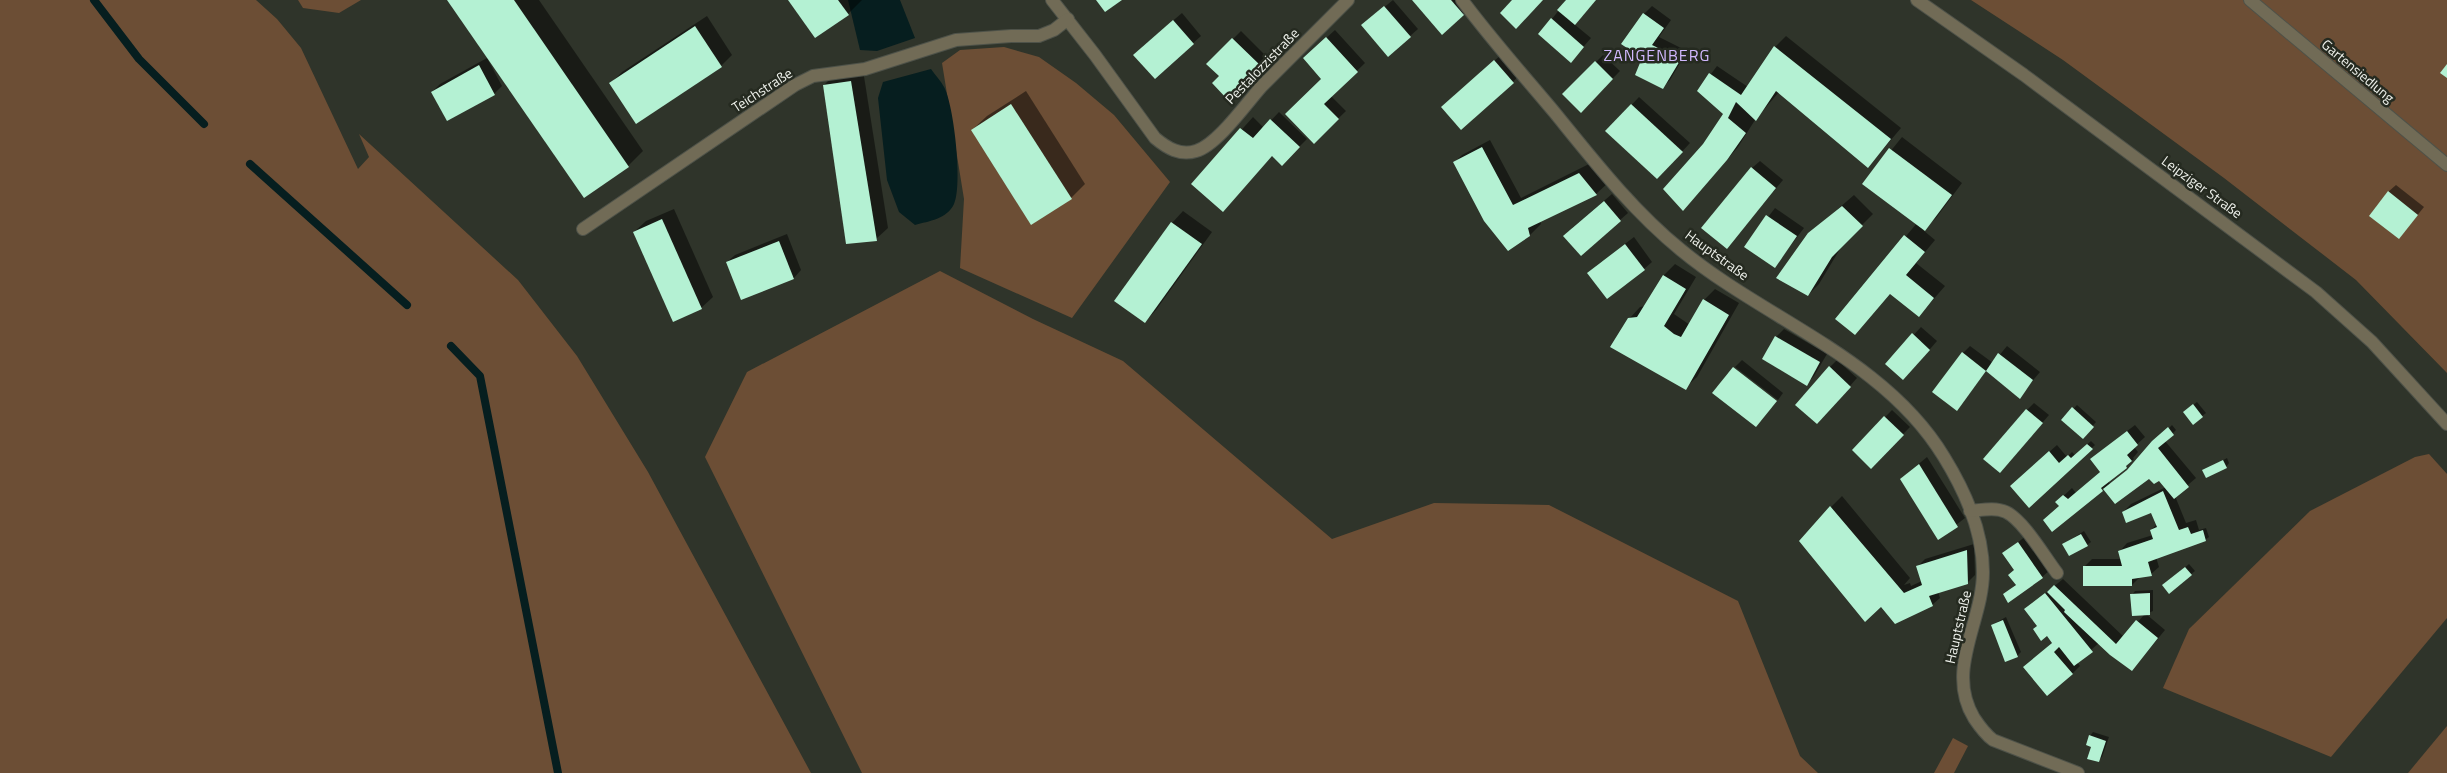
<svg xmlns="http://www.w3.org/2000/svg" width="2447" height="773" font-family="'Titillium Web',sans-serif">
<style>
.green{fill:#6c4e35}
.water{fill:#061e1f}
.shadow{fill:#0007}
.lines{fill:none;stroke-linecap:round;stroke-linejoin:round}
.stream{stroke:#061e1f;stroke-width:8}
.building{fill:#b4f1d3}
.minor-casing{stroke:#4e5249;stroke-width:14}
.minor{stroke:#716b56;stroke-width:12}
.labels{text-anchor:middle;stroke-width:5;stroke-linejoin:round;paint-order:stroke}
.street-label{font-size:14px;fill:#eff2ec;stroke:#252a20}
.quarter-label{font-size:16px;letter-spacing:1px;fill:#d2b9ff;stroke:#252a20}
</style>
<rect width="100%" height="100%" fill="#2f342a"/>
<g class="green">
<path d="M 0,0 L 256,0 L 277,19 L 301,48 L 358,169 L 369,157 L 359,134 L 518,280 L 577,356 L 648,472 L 811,773 L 0,773 Z"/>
<path d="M 298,0 L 361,0 L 339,13 L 303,8 Z"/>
<path d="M 1971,0 L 2447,0 L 2447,373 L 2356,280 L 2224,178 L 2063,60 Z"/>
<path d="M 1004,47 L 1039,57 L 1076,83 L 1114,115 L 1170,182 L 1072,318 L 960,268 L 964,199 L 942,63 L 960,50 Z"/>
<path d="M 940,271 L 1033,319 L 1123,361 L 1332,539 L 1434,503 L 1549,505 L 1738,601 L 1800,756 L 1818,773 L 862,773 L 705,457 L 747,372 Z"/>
<path d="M 2429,454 L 2447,474 L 2447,618 L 2331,757 L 2163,688 L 2189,629 L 2310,511 L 2415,457 Z"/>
<path d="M 2447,726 L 2447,773 L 2408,773 Z"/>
<path d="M 1953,738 L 1968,746 L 1954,773 L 1934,773 Z"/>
</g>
<g class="water">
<path d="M 848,0 L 900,0 L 915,38 L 877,51 L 860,50 Z"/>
<path d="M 931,69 C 935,75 941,81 944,87 C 954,105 963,186 954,204 C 947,219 929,221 915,225 L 899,212 L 887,180 L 878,98 L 883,82 Z"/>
</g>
<g class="shadow">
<path d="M 449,0 L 539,0 L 643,151 L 628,166 L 584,196 Z"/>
<path d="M 790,0 L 862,0 L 848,14 Z"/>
<path d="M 1393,0 L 1418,29 L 1410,36 L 1371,18 Z"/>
<path d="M 1414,0 L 1465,0 L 1471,7 L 1442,33 Z"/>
<path d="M 1567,0 L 1595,0 L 1574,24 L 1591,38 L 1578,53 L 1540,34 Z"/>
<path d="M 1652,6 L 1671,20 L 1659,37 L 1687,51 L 1670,80 L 1662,88 L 1644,58 L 1644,14 Z"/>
<path d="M 1182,13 L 1201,36 L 1155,77 L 1142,47 Z"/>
<path d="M 707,16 L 732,55 L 721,66 L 611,83 L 622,72 Z"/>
<path d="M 1335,30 L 1365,63 L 1331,96 L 1346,111 L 1314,142 L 1322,79 L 1312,51 Z"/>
<path d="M 1241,31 L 1268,58 L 1228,98 L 1220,76 L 1208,64 Z"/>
<path d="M 1786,36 L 1901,128 L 1868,167 L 1779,92 L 1755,120 L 1738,147 L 1694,198 L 1704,144 L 1724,115 L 1699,90 L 1717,66 L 1748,87 L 1775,47 Z"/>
<path d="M 1502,54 L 1520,74 L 1513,82 L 1450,100 Z"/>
<path d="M 1603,55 L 1620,71 L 1581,111 L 1564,94 Z"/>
<path d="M 487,58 L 502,86 L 494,94 L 432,92 L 440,84 Z"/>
<path d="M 863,70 L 888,228 L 876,239 L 824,85 L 835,74 Z"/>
<path d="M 1026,91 L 1085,184 L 1071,198 L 972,130 L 987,116 Z"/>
<path d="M 1639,97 L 1690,143 L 1665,170 L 1607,131 Z"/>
<path d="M 1279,112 L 1307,139 L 1282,164 L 1273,155 L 1193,184 L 1253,117 L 1264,128 Z"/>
<path d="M 1902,137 L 1962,183 L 1936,218 L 1923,230 L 1935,240 L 1916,263 L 1945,286 L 1919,316 L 1891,293 L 1855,334 L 1837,319 L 1917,223 L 1864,184 Z"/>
<path d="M 1490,140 L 1521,198 L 1591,163 L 1608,183 L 1596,194 L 1540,221 L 1541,224 L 1530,235 L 1454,163 L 1462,155 Z"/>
<path d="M 1760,161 L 1783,180 L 1734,239 L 1752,168 Z"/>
<path d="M 2396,185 L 2424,207 L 2399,238 L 2388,192 Z"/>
<path d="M 1612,194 L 1628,213 L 1620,220 L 1572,228 Z"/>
<path d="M 1854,195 L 1873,214 L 1843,244 L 1819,284 L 1808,295 L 1809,234 Z"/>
<path d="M 1775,208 L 1804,228 L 1775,266 L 1746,246 Z"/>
<path d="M 674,209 L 713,297 L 701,308 L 634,232 L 646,221 Z"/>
<path d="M 1183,211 L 1212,232 L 1156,310 L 1145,322 L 1172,223 Z"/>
<path d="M 787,234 L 801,270 L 794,278 L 742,298 L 727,262 L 735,255 Z"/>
<path d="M 1634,237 L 1652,262 L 1644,269 L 1596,266 Z"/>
<path d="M 1675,264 L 1696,277 L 1674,314 L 1690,325 L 1704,300 L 1715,289 L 1739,303 L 1697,377 L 1685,388 L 1629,319 L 1640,307 L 1645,306 L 1664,275 Z"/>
<path d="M 1921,327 L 1937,341 L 1911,371 L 1887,364 Z"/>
<path d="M 1784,329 L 1827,354 L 1814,376 L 1807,384 L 1763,359 L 1776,337 Z"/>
<path d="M 1970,346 L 1993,363 L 2007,346 L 2040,372 L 2019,397 L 1987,370 L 1957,409 L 1963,353 Z"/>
<path d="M 1742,360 L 1783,393 L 1778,400 L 1735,367 Z"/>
<path d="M 1837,360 L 1857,378 L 1824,415 L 1830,367 Z"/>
<path d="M 2197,402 L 2206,413 L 2193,423 L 2188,409 Z"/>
<path d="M 2034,403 L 2049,415 L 2007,464 L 2027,410 Z"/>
<path d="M 2077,405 L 2096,422 L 2083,437 L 2063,420 Z"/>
<path d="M 1892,410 L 1910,427 L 1871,467 L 1853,450 Z"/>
<path d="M 2135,425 L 2145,437 L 2134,447 L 2138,452 L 2133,458 L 2134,459 L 2108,481 L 2110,484 L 2130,468 L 2172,425 L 2176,430 L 2165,441 L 2196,478 L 2175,496 L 2186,523 L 2196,520 L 2199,530 L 2206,528 L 2209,537 L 2205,540 L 2156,557 L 2159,567 L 2151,574 L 2140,577 L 2132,585 L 2085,566 L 2092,559 L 2122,559 L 2120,551 L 2127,543 L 2153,535 L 2151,530 L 2157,524 L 2152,511 L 2123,512 L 2131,504 L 2166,487 L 2159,479 L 2150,478 L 2104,488 L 2060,506 L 2057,502 L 2072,488 L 2076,493 L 2101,471 L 2091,459 Z"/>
<path d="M 2091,441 L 2095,445 L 2067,472 L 2019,479 L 2057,445 L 2067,457 L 2072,452 L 2075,455 Z"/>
<path d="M 1927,457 L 1965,518 L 1938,539 L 1909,472 Z"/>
<path d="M 2227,458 L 2229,463 L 2226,467 L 2204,471 Z"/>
<path d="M 1842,496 L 1910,578 L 1904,585 L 1910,583 L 1911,586 L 1922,581 L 1918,566 L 1925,559 L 1974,544 L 1975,575 L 1967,583 L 1938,592 L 1940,598 L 1932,605 L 1895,622 L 1831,507 Z"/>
<path d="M 2084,531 L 2091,542 L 2087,545 L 2064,544 Z"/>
<path d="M 2026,536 L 2050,570 L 2042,577 L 2005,595 L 2016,584 L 2015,569 L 2004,553 Z"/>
<path d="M 2189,564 L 2195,571 L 2169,592 L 2168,582 Z"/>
<path d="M 2063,579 L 2124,637 L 2144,615 L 2132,595 L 2135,591 L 2153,590 L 2153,611 L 2146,614 L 2165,630 L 2132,670 L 2099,643 L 2077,662 L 2080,666 L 2072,674 L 2025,667 L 2053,642 L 2026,609 Z"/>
<path d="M 2006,617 L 2021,652 L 2017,656 L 1992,625 Z"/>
<path d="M 2093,732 L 2109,737 L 2102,757 L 2098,761 L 2090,736 Z"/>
</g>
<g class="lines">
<g class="stream">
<path d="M 94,0 L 139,59 L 204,124"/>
<path d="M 250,164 L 407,305"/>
<path d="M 451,346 L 480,376 L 558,773"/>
</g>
</g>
<g class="building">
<path d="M 447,0 L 514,0 L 629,167 L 584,198 Z"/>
<path d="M 788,0 L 838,0 L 849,15 L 815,38 Z"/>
<path d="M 1096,0 L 1122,0 L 1105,12 Z"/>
<path d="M 1412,0 L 1451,0 L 1464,15 L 1442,35 Z"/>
<path d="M 1512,0 L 1543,0 L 1516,29 L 1500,13 Z"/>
<path d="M 1566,0 L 1596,0 L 1575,25 L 1557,10 Z"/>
<path d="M 1384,6 L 1411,37 L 1388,57 L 1361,25 Z"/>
<path d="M 1643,13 L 1664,28 L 1652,45 L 1681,59 L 1663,89 L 1635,75 L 1642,58 L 1621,44 Z"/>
<path d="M 1551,18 L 1584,47 L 1571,63 L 1538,34 Z"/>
<path d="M 1173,20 L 1194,44 L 1155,79 L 1133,55 Z"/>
<path d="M 695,26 L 722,67 L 636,124 L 609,83 Z"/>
<path d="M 1326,37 L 1358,72 L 1324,104 L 1339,119 L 1314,144 L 1285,114 L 1321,79 L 1303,58 Z"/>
<path d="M 1232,38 L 1261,66 L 1228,100 L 1212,83 L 1219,76 L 1206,64 Z"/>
<path d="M 1774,46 L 1891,139 L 1868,168 L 1776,91 L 1756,121 L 1736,102 L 1728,118 L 1746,133 L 1727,160 L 1683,211 L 1663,189 L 1703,144 L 1723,114 L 1697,91 L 1709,73 L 1741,95 Z"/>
<path d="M 1494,60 L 1514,83 L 1461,130 L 1441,107 Z"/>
<path d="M 1595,61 L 1613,79 L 1581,113 L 1562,94 Z"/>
<path d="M 2447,64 L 2447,78 L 2440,73 Z"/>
<path d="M 479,65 L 495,95 L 447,121 L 431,92 Z"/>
<path d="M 851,81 L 877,241 L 846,244 L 823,85 Z"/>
<path d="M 1011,104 L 1072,199 L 1031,225 L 971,130 Z"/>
<path d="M 1631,104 L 1683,152 L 1657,179 L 1605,131 Z"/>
<path d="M 1270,119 L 1300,147 L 1282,166 L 1272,156 L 1223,212 L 1191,184 L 1240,128 L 1253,138 Z"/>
<path d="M 1482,147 L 1513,205 L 1579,173 L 1597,195 L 1528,228 L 1530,236 L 1508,251 L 1484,221 L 1453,162 Z"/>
<path d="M 1889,148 L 1952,195 L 1925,231 L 1862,184 Z"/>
<path d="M 1751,167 L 1776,188 L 1727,249 L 1701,228 Z"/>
<path d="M 2388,191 L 2418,215 L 2399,239 L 2369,216 Z"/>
<path d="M 1604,201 L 1621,221 L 1581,256 L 1563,236 Z"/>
<path d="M 1842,206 L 1863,226 L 1832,257 L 1808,296 L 1776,278 L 1808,233 Z"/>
<path d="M 1766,215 L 1797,236 L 1775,268 L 1744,247 Z"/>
<path d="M 662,219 L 702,309 L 673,322 L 633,232 Z"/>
<path d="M 1171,222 L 1202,244 L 1145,323 L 1114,301 Z"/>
<path d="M 1904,235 L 1925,252 L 1906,275 L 1934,298 L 1919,317 L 1890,294 L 1855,335 L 1835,319 Z"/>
<path d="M 779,241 L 794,279 L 741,300 L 726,262 Z"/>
<path d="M 1625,244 L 1645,270 L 1607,299 L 1587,273 Z"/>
<path d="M 1663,275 L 1686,289 L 1664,326 L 1674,334 L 1681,337 L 1703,299 L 1729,315 L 1686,390 L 1610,347 L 1628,318 L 1637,317 Z"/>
<path d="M 1912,333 L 1930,350 L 1903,380 L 1885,364 Z"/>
<path d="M 1775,336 L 1820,362 L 1807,386 L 1762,359 Z"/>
<path d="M 1962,352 L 1986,371 L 1957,411 L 1932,392 Z"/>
<path d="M 1998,353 L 2033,380 L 2020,399 L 1986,371 Z"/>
<path d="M 1829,366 L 1851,387 L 1817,424 L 1795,405 Z"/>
<path d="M 1733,367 L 1777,401 L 1756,427 L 1712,393 Z"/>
<path d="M 2193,404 L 2203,417 L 2193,425 L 2183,412 Z"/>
<path d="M 2072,407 L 2094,427 L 2083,439 L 2061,420 Z"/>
<path d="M 2026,409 L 2043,423 L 2000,473 L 1983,459 Z"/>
<path d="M 1884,416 L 1904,435 L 1871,469 L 1852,450 Z"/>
<path d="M 2168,427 L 2174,435 L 2158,448 L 2189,487 L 2174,499 L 2159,481 L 2154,484 L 2149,479 L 2115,504 L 2103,489 L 2127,470 L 2152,441 Z"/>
<path d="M 2127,431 L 2138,445 L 2127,455 L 2132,461 L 2126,466 L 2127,468 L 2101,488 L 2103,491 L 2052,532 L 2043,520 L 2059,506 L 2055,502 L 2063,495 L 2068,499 L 2100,472 L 2090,459 Z"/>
<path d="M 2087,444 L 2093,449 L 2029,508 L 2010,486 L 2049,451 L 2059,463 L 2068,455 L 2071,458 Z"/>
<path d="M 2223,460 L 2227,468 L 2206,478 L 2202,470 Z"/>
<path d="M 1919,464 L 1958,527 L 1938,540 L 1900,479 Z"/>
<path d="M 2163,491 L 2179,530 L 2188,527 L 2191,534 L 2203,530 L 2206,541 L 2148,562 L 2152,576 L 2132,579 L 2132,586 L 2083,586 L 2083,566 L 2122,566 L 2118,551 L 2153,539 L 2150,530 L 2157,527 L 2151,513 L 2126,523 L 2122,512 Z"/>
<path d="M 1830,506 L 1904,593 L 1922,585 L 1916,566 L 1967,550 L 1968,584 L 1929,596 L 1933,606 L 1895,624 L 1881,607 L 1865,622 L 1799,541 Z"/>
<path d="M 2081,534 L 2088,546 L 2069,556 L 2062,544 Z"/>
<path d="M 2018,542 L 2043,578 L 2008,603 L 2003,594 L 2016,585 L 2008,575 L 2014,570 L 2002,553 Z"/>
<path d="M 2185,567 L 2192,575 L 2169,594 L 2162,585 Z"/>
<path d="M 2054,585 L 2116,644 L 2136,620 L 2158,638 L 2132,671 L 2110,655 L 2064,612 L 2065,610 L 2047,592 Z"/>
<path d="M 2045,593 L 2093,652 L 2074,666 L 2059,647 L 2054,652 L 2073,674 L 2047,696 L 2023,667 L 2052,643 L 2047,636 L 2041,641 L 2033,629 L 2037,626 L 2024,609 Z"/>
<path d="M 2150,593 L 2150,615 L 2132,616 L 2130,594 Z"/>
<path d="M 2003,620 L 2018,657 L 2005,662 L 1991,625 Z"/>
<path d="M 2089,735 L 2106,741 L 2099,762 L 2087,759 L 2091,747 L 2086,745 Z"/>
</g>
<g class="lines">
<g class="minor-casing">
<g id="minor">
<path d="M 1052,0 L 1095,55 L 1155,138 C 1167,148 1180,156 1196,151 C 1217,145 1246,104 1261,87 C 1290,58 1319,29 1348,0"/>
<path d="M 1462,0 C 1491,39 1524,76 1555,113 C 1594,161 1633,211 1681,250 C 1766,320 1885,359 1944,457 C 1965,491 1983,531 1983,572 C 1983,622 1945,670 1974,718 C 1980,727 1985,734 1993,740 L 2078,773"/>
<path d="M 1917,0 L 2024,75 L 2316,292 L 2372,342 L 2447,424"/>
<path d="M 2250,0 L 2447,165"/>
<path d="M 583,229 L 795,85 L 813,76 L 865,69 L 956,40 L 1011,36 L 1039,36 L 1054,30 L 1068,19"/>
<path d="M 1970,511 C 1982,510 1995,507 2006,512 C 2024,521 2044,556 2057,573"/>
</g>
</g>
<use href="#minor" class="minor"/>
</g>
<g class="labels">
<g class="street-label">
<text transform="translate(1262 66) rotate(-46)" y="5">Pestalozzistraße</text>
<text transform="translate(2358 71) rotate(40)" y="5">Gartensiedlung</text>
<text transform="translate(762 90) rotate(-33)" y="5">Teichstraße</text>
<text transform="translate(2202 187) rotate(36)" y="5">Leipziger Straße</text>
<text transform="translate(1717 255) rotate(36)" y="5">Hauptstraße</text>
<text transform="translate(1958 627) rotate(-77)" y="5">Hauptstraße</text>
</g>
<g class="quarter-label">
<text x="1657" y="61">ZANGENBERG</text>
</g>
</g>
</svg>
